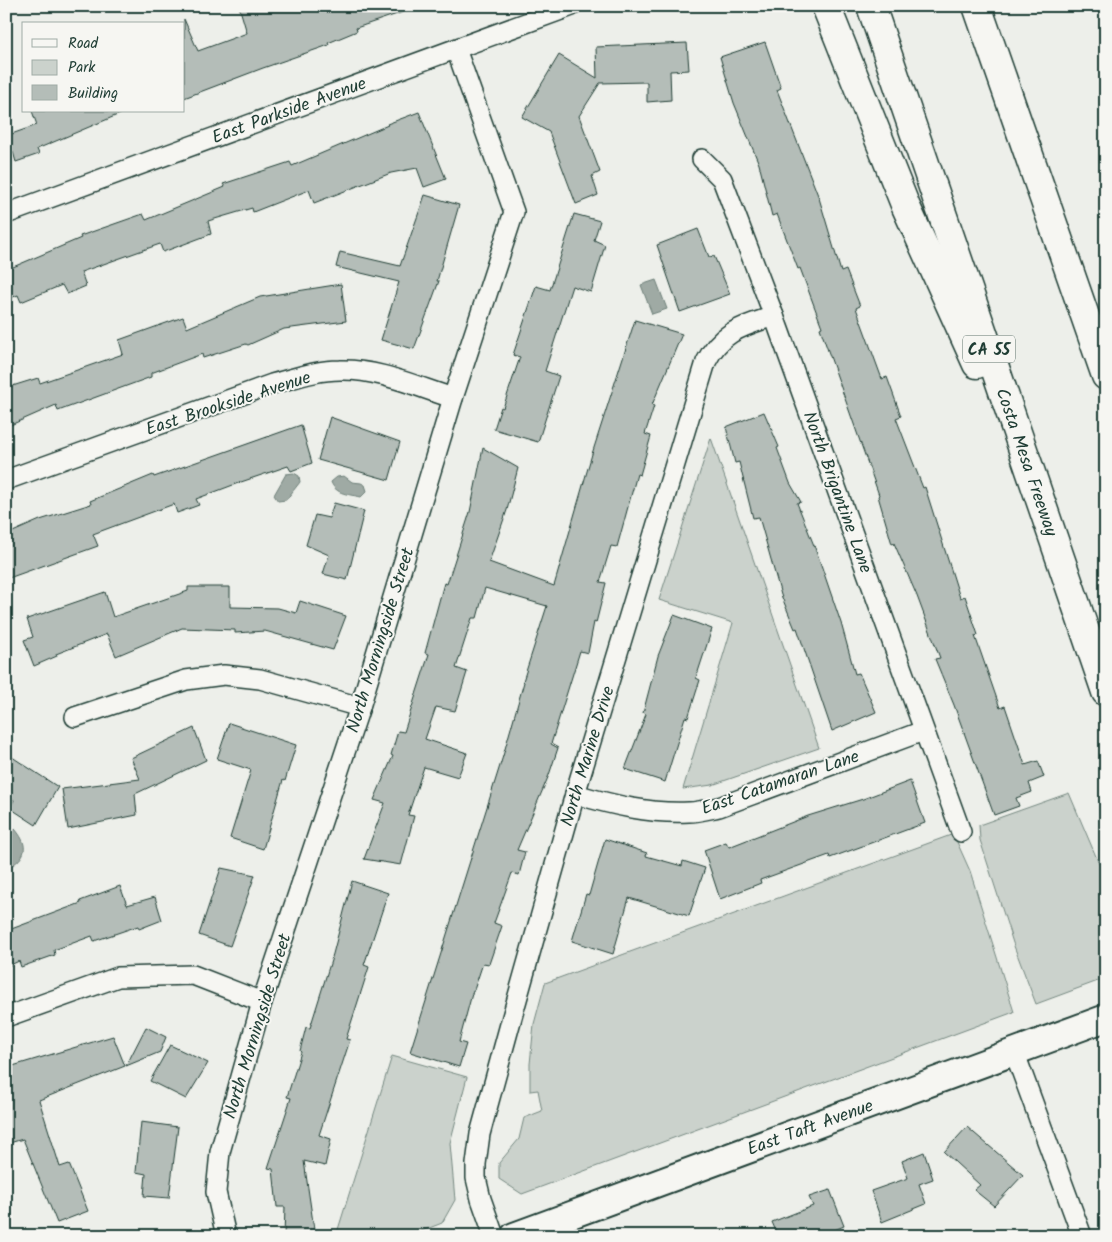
<svg xmlns="http://www.w3.org/2000/svg" width="1112" height="1242" font-family="Kalam,sans-serif">
<style>
.green{fill:#cbd2cc;stroke:#758880}
.water{fill:#9faaa4;stroke:#6c7e77}
.building{fill:#b4bdb8;stroke:#1f3d34}
.lines{fill:none;stroke-linecap:round;stroke-linejoin:round}
.minor-casing{stroke:#1f3d34;stroke-width:22}
.secondary-casing{stroke:#1f3d34;stroke-width:30}
.motorway-casing{stroke:#1f3d34;stroke-width:31}
.minor{stroke:#f6f6f2;stroke-width:19}
.secondary{stroke:#f6f6f2;stroke-width:26}
.motorway{stroke:#f6f6f2;stroke-width:28}
.labels{text-anchor:middle;stroke-width:4;stroke-linejoin:round;paint-order:stroke}
.shield{fill:#f6f6f2;stroke:#60746d;stroke-width:1}
.shield-label{font-size:16px;font-weight:bold;fill:#1f3d34}
.street-label{font-size:18px;fill:#1f3d34;stroke:#f6f6f2}
</style>
<rect width="100%" height="100%" fill="#edefea"/>
<filter id="ink" filterUnits="userSpaceOnUse"><feTurbulence type="fractalNoise" baseFrequency=".02" numOctaves="2"/><feDisplacementMap in="SourceGraphic" scale="10" xChannelSelector="R" yChannelSelector="G"/><feConvolveMatrix kernelMatrix="1 2 1 2 8 2 1 2 1" color-interpolation-filters="sRGB"/></filter>
<g filter="url(#ink)">
<g class="green">
<path d="M 711,438 L 819,748 L 712,785 L 683,789 L 733,623 L 659,600 Z"/>
<path d="M 1069,793 L 1106,880 L 1106,978 L 1036,1004 L 1014,946 L 980,840 L 979,825 Z"/>
<path d="M 951,835 L 957,842 L 970,871 L 1014,1012 L 522,1194 L 499,1179 L 499,1163 L 519,1139 L 524,1118 L 542,1111 L 538,1090 L 530,1091 L 530,1064 L 534,1024 L 545,983 Z"/>
<path d="M 392,1056 L 467,1077 L 450,1143 L 455,1200 L 442,1223 L 409,1236 L 336,1236 Z"/>
</g>
<g class="water">
<path d="M 656,280 L 667,309 L 652,314 L 641,285 Z"/>
<path d="M 294,473 L 299,476 L 300,482 L 286,500 L 278,501 L 274,495 L 286,474 Z"/>
<path d="M 344,476 L 352,482 L 361,483 L 365,485 L 367,491 L 361,497 C 349,494 336,495 331,482 L 337,477 Z"/>
<path d="M 15,829 C 27,843 29,855 11,866 C 4,852 3,839 15,829 Z"/>
</g>
<g class="building">
<path d="M 239,6 L 412,6 L 412,9 L 356,28 L 357,31 L 328,43 L 329,45 L 263,68 L 184,98 L 184,19 L 198,51 L 247,33 Z"/>
<path d="M 765,42 L 781,88 L 777,90 L 819,198 L 841,272 L 846,270 L 860,306 L 856,308 L 882,379 L 887,377 L 901,416 L 896,418 L 923,488 L 925,487 L 960,598 L 965,596 L 978,635 L 975,636 L 1000,708 L 1005,706 L 1025,765 L 1038,761 L 1044,777 L 1029,783 L 1032,792 L 1016,798 L 1019,806 L 994,815 L 954,705 L 935,659 L 940,658 L 917,596 L 894,543 L 892,544 L 878,496 L 879,495 L 820,328 L 822,327 L 800,268 L 798,269 L 777,214 L 772,216 L 759,164 L 734,103 L 720,57 Z"/>
<path d="M 687,43 L 689,70 L 670,71 L 671,100 L 647,102 L 647,82 L 600,83 L 579,116 L 600,172 L 592,176 L 598,195 L 576,204 L 549,132 L 522,117 L 559,55 L 597,78 L 596,47 Z"/>
<path d="M 32,111 L 127,111 L 37,149 L 39,154 L 16,162 L 13,152 L 6,154 L 6,136 L 37,125 Z"/>
<path d="M 419,112 L 446,179 L 424,187 L 417,168 L 391,173 L 314,203 L 309,190 L 253,212 L 252,208 L 208,221 L 211,234 L 163,252 L 160,244 L 81,272 L 86,286 L 67,294 L 62,285 L 21,302 L 18,295 L 6,300 L 6,270 L 81,238 L 80,236 L 143,214 L 146,220 L 225,187 L 223,184 L 290,162 L 292,166 L 388,125 L 387,124 Z"/>
<path d="M 425,195 L 459,205 L 437,281 L 439,281 L 414,349 L 381,340 L 399,282 L 336,267 L 340,252 L 400,266 Z"/>
<path d="M 574,214 L 600,221 L 594,240 L 605,245 L 591,292 L 572,286 L 545,371 L 559,376 L 538,442 L 494,429 L 501,407 L 503,408 L 520,357 L 513,355 L 536,286 L 550,290 Z"/>
<path d="M 698,229 L 709,257 L 714,256 L 730,294 L 680,312 L 657,245 Z"/>
<path d="M 341,284 L 346,321 L 284,329 L 248,345 L 246,344 L 203,358 L 202,354 L 151,373 L 151,377 L 58,411 L 56,405 L 6,427 L 6,388 L 38,378 L 40,383 L 123,354 L 119,340 L 183,317 L 187,328 L 260,297 Z"/>
<path d="M 635,320 L 682,334 L 652,405 L 654,406 L 645,434 L 651,436 L 640,475 L 637,474 L 617,547 L 611,546 L 600,582 L 606,583 L 596,623 L 594,622 L 588,653 L 580,651 L 551,744 L 558,748 L 549,775 L 517,850 L 525,852 L 519,875 L 512,873 L 494,923 L 502,926 L 489,964 L 483,963 L 474,990 L 473,990 L 459,1042 L 466,1044 L 459,1067 L 410,1052 L 503,756 L 524,682 L 523,681 L 547,606 L 485,588 L 477,618 L 472,618 L 456,668 L 467,672 L 455,711 L 436,707 L 425,739 L 467,753 L 458,777 L 424,767 L 408,815 L 414,816 L 401,865 L 364,859 L 385,803 L 374,800 L 393,756 L 391,755 L 398,731 L 404,732 L 429,654 L 425,653 L 444,583 L 447,584 L 470,512 L 483,448 L 518,468 L 507,510 L 489,562 L 554,586 L 592,454 Z"/>
<path d="M 764,412 L 779,447 L 777,448 L 790,483 L 801,502 L 797,503 L 817,553 L 841,623 L 855,674 L 859,673 L 876,712 L 832,731 L 797,628 L 795,629 L 781,595 L 759,517 L 753,518 L 739,462 L 735,463 L 726,427 Z"/>
<path d="M 330,417 L 400,442 L 389,480 L 318,460 Z"/>
<path d="M 301,425 L 312,463 L 291,471 L 288,466 L 241,482 L 196,499 L 199,505 L 177,513 L 174,504 L 93,534 L 98,546 L 6,579 L 6,535 L 40,520 L 91,504 L 90,501 L 153,475 L 154,477 Z"/>
<path d="M 334,503 L 364,511 L 347,580 L 323,574 L 329,555 L 306,545 L 315,515 L 329,518 Z"/>
<path d="M 188,587 L 230,587 L 230,607 L 278,608 L 296,613 L 300,601 L 346,616 L 333,650 L 265,631 L 235,633 L 235,630 L 182,628 L 116,656 L 107,634 L 56,654 L 57,656 L 34,666 L 24,640 L 33,637 L 27,619 L 105,592 L 113,617 L 188,591 Z"/>
<path d="M 674,615 L 712,629 L 696,678 L 700,680 L 688,718 L 685,717 L 665,782 L 625,769 L 646,714 L 643,713 L 658,656 Z"/>
<path d="M 229,723 L 296,745 L 285,781 L 283,780 L 263,849 L 230,838 L 251,770 L 217,759 Z"/>
<path d="M 194,728 L 206,760 L 135,794 L 137,815 L 68,829 L 62,789 L 140,779 L 131,758 Z"/>
<path d="M 6,753 L 58,787 L 36,825 L 10,808 L 14,800 L 6,794 Z"/>
<path d="M 910,781 L 925,823 L 830,858 L 829,855 L 760,880 L 761,883 L 720,899 L 704,850 L 726,842 L 729,847 L 808,816 L 863,799 Z"/>
<path d="M 605,839 L 647,853 L 646,856 L 682,866 L 683,861 L 705,868 L 689,916 L 629,898 L 613,954 L 572,941 L 586,894 L 589,895 Z"/>
<path d="M 221,868 L 255,875 L 230,946 L 199,935 Z"/>
<path d="M 352,881 L 388,893 L 364,965 L 369,967 L 346,1039 L 350,1040 L 319,1135 L 331,1139 L 325,1166 L 304,1161 L 315,1236 L 284,1236 L 285,1207 L 277,1207 L 273,1169 L 268,1168 L 291,1098 L 287,1097 L 301,1052 L 300,1051 L 306,1027 L 310,1028 L 333,954 Z"/>
<path d="M 120,886 L 127,905 L 155,897 L 162,920 L 139,929 L 138,926 L 94,941 L 92,936 L 54,950 L 55,955 L 21,967 L 19,961 L 6,967 L 6,931 L 81,903 L 80,901 Z"/>
<path d="M 146,1027 L 166,1037 L 160,1052 L 126,1066 Z"/>
<path d="M 113,1036 L 125,1066 L 39,1100 L 60,1167 L 69,1164 L 88,1211 L 57,1223 L 23,1139 L 6,1144 L 6,1068 Z"/>
<path d="M 170,1045 L 208,1063 L 186,1099 L 150,1081 Z"/>
<path d="M 141,1122 L 178,1127 L 169,1198 L 144,1196 L 146,1174 L 136,1172 Z"/>
<path d="M 967,1127 L 1023,1175 L 994,1206 L 974,1190 L 980,1185 L 944,1152 Z"/>
<path d="M 924,1152 L 933,1179 L 919,1184 L 926,1204 L 882,1222 L 871,1191 L 908,1178 L 902,1161 Z"/>
<path d="M 830,1190 L 844,1226 L 832,1231 L 833,1236 L 778,1236 L 772,1222 L 813,1206 L 809,1197 Z"/>
</g>
<g class="lines">
<g class="minor-casing">
<g id="minor">
<path d="M 702,159 L 722,179 L 774,316 L 961,832"/>
<path d="M 6,214 L 572,6"/>
<path d="M 6,480 L 272,384 C 295,378 317,370 340,370 C 379,369 417,387 453,398"/>
<path d="M 75,717 L 186,680 L 224,675 L 260,679 L 360,707"/>
<path d="M 575,794 C 613,805 649,814 689,812 C 699,812 709,809 719,807 L 923,731"/>
<path d="M 6,1017 L 118,977 L 193,975 L 262,1002"/>
<path d="M 1014,1051 L 1082,1236"/>
<path d="M 226,1236 L 216,1192 L 220,1152 L 262,1002 L 360,707 L 453,398 L 514,212 L 456,49"/>
<path d="M 494,1236 L 481,1199 L 476,1178 L 476,1164 L 480,1134 L 512,1017 L 575,794 L 706,362 C 721,331 744,326 774,316"/>
</g>
</g>
<g class="secondary-casing">
<path id="secondary" d="M 514,1236 L 1106,1018"/>
</g>
<g class="motorway-casing">
<g id="motorway">
<path d="M 826,6 L 906,207 L 977,364"/>
<path d="M 871,6 L 1106,692"/>
<path d="M 977,6 L 1106,376"/>
</g>
</g>
<use href="#minor" class="minor"/>
<use href="#secondary" class="secondary"/>
<use href="#motorway" class="motorway"/>
</g>
</g>
<g class="labels">
<rect class="shield" x="963" y="335.5" width="52" height="27" rx="4"/>
<g class="shield-label">
<text x="989" y="355">CA 55</text>
</g>
<g class="street-label">
<text transform="translate(289 110) rotate(-20)" y="6">East Parkside Avenue</text>
<text transform="translate(228 403) rotate(-18)" y="6">East Brookside Avenue</text>
<text transform="translate(1027 462) rotate(71)" y="6">Costa Mesa Freeway</text>
<text transform="translate(838 492) rotate(70)" y="6">North Brigantine Lane</text>
<text transform="translate(380 640) rotate(-73)" y="6">North Morningside Street</text>
<text transform="translate(587 756) rotate(-73)" y="6">North Marine Drive</text>
<text transform="translate(780 782) rotate(-19)" y="6">East Catamaran Lane</text>
<text transform="translate(257 1026) rotate(-73)" y="6">North Morningside Street</text>
<text transform="translate(810 1127) rotate(-20)" y="6">East Taft Avenue</text>
</g>
</g>
<rect width="1112" height="1242" fill="none" stroke="#f6f6f2" stroke-width="25"/>
<rect x="12" y="12" width="1087" height="1217" fill="none" stroke="#1f3d34" stroke-width="2" filter="url(#ink)"/>
<rect x="22" y="22" width="162" height="90" fill="#f6f6f2" stroke="#a0aca6"/>
<rect x="32" y="39" width="25" height="8" fill="#f6f6f2" stroke="#a0aca6"/>
<text x="68" y="48" font-size="15" fill="#1f3d34">Road</text>
<rect x="32" y="60" width="25" height="15" fill="#cbd2cc" stroke="#a0aca6"/>
<text x="68" y="72" font-size="15" fill="#1f3d34">Park</text>
<rect x="32" y="85" width="25" height="15" fill="#b4bdb8" stroke="#a0aca6"/>
<text x="68" y="98" font-size="15" fill="#1f3d34">Building</text>
</svg>
